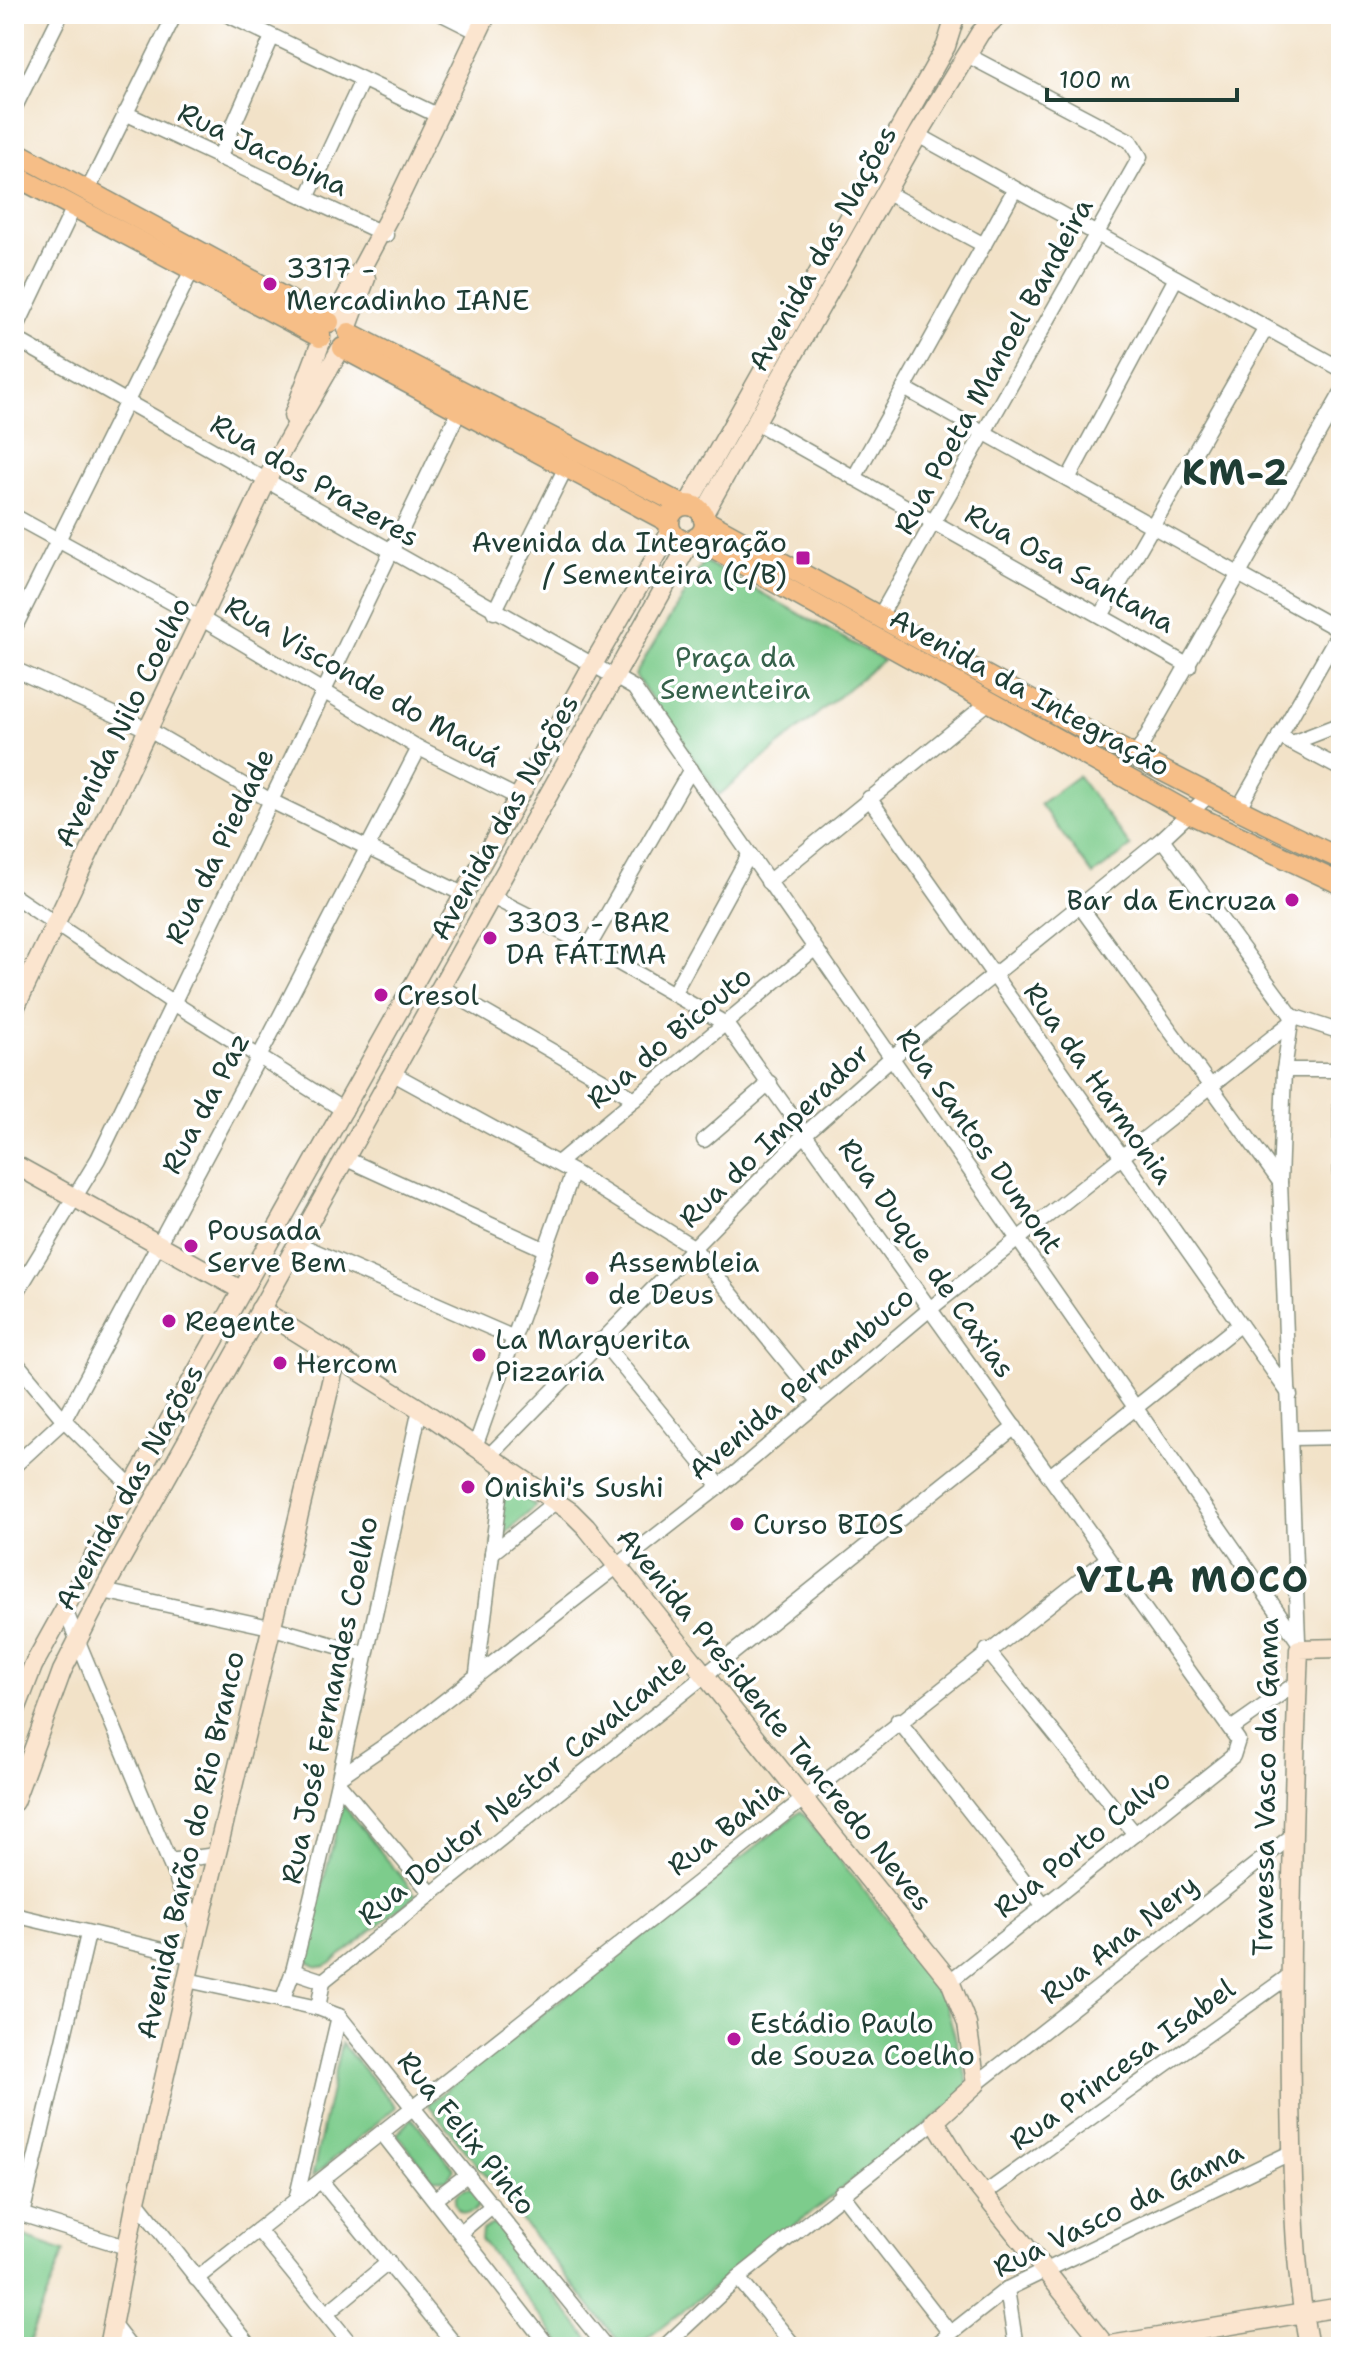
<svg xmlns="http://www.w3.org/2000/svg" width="1355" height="2361" font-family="'Shantell Sans',sans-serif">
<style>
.green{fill:#7dcc8c;stroke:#4e8460;stroke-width:2}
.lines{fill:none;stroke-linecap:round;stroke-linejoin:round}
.street-casing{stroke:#88907e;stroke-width:17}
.secondary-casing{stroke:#88907e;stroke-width:21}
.primary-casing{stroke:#88907e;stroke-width:23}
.street{stroke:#fff;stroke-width:14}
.secondary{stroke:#fbe5cf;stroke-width:18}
.primary{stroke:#f6be87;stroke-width:20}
.poi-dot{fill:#b5179e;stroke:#fff;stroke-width:3}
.labels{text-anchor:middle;stroke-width:7;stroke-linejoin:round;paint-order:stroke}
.street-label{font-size:28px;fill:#1f3d34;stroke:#fff}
.poi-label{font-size:28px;fill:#1f3d34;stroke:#fff;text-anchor:start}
.park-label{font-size:28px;fill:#36614a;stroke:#fff}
.district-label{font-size:36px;font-weight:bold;letter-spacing:2px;fill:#1f3d34;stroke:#fff}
</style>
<rect width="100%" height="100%" fill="#fff"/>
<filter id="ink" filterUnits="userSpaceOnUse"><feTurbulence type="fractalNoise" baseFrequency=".0125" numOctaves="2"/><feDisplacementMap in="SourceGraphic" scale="16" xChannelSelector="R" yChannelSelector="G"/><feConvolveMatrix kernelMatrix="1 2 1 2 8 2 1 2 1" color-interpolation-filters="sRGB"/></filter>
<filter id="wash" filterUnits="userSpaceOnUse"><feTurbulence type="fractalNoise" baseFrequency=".006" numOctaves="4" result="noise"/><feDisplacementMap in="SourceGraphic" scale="32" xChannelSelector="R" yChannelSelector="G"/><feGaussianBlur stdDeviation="1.8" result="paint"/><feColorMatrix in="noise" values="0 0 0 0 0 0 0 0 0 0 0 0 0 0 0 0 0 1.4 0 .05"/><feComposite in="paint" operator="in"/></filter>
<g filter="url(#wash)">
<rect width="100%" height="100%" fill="#f2e2c8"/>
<g class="green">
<path d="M 704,561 L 883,660 L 719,795 L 635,675 Z"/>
<path d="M 1078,776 L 1131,847 L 1093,875 L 1040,804 Z"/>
<path d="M 504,1485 L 536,1506 L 493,1545 Z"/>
<path d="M 343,1805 L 416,1895 L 330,1964 C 318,1971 307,1965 305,1951 Z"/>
<path d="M 801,1811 L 941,1987 L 970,2090 L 636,2347 L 623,2347 L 428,2104 Z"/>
<path d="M 341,2043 L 396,2107 L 312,2177 Z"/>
<path d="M 412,2118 L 454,2168 L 447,2180 L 433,2179 L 397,2134 Z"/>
<circle cx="467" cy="2201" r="12"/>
<path d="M 493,2224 L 500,2226 L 595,2347 L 565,2347 L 560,2342 L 481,2239 L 482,2230 Z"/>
<path d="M 14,2233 L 64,2251 L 27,2347 L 14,2347 Z"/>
</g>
</g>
<g filter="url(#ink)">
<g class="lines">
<g class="street-casing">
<g id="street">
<path d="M 226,14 L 439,116"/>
<path d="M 442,14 L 478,32"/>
<path d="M 14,109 L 61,14"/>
<path d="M 125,113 L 386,235"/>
<path d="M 918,135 L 1341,369"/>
<path d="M 219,158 L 272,37"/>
<path d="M 87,192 L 175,14"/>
<path d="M 887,193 L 984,245"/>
<path d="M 307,198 L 362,80"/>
<path d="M 14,333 L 74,207"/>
<path d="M 14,338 L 634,688 L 1298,1641"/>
<path d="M 904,388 L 1341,631"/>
<path d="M 757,423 L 1189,666"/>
<path d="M 854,478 L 1015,189"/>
<path d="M 1068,479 L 1176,278"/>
<path d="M 14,516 L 202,619 L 419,748 L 519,798"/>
<path d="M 494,612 L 566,467"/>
<path d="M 880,616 L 1140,157 L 1130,141 L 967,55"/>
<path d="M 1101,616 L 1266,328"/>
<path d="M 14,629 L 192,270"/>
<path d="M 14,669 L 149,730 L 271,801 L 465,895"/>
<path d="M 1279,736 L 1341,769"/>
<path d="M 1292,743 L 1341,724"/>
<path d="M 1135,757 L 1341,394"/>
<path d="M 869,798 L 1290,1395"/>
<path d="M 1237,811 L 1341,629"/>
<path d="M 1162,839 L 1292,1016"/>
<path d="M 768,882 L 989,702"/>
<path d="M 14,896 L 172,1002 L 345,1111"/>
<path d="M 492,897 L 589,946 L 726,1024 L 1238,1740 L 1233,1756 L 950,1981"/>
<path d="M 1080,906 L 1280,1182"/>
<path d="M 589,946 L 691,769"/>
<path d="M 441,987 L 635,1099"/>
<path d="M 673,994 L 749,855"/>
<path d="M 1292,1016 L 1284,1070 L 1280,1182 L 1298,1640"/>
<path d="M 1292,1016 L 1341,1032"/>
<path d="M 1284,1070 L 1341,1070"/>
<path d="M 1341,1070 L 1341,1217"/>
<path d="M 392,1073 L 573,1172 L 693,1247 L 819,1401"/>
<path d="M 704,1140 L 770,1083"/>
<path d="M 344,1158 L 544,1249"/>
<path d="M 558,1163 L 813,950"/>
<path d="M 296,1243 L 512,1337"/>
<path d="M 14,1297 L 98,1159 L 459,411"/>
<path d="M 601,1340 L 720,1486"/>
<path d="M 14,1360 L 64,1420 L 132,1487"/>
<path d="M 1292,1438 L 1341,1437"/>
<path d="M 475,1447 L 573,1172"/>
<path d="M 489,1456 L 806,1133 L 890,1059 L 1162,839 L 1208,796"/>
<path d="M 14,1466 L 64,1420 L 259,1057 L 419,748"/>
<path d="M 1050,1476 L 1239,1325"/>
<path d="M 492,1553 L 555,1502"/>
<path d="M 103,1591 L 270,1627 L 365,1654"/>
<path d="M 65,1610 L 198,1931"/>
<path d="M 987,1650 L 1135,1834"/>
<path d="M 477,1673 L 503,1466"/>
<path d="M 898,1720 L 1044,1906"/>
<path d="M 1231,1729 L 1298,1682"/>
<path d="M 342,1775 L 402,1734 L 720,1486 L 931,1308 L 1288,1025"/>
<path d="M 340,1785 L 431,1893"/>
<path d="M 169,1861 L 216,1855"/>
<path d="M 14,1915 L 193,1957"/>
<path d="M 293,1971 L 323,1981 L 318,2008 L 339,2016 L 606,2347"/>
<path d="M 187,1980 L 318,2008"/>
<path d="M 323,1981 L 1015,1427"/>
<path d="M 282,2001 L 293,1971 C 340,1785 378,1597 420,1409"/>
<path d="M 976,2084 L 1293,1835"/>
<path d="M 382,2133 L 549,2347"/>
<path d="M 321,2181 L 457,2347"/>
<path d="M 841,2193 L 950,2333"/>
<path d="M 984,2194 L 1289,1976"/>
<path d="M 435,2199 L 468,2174"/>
<path d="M 296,2200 L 339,2016"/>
<path d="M 136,2201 L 251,2347"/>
<path d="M 14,2212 L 126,2247"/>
<path d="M 22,2215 L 88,1934"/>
<path d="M 258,2230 L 353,2347"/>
<path d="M 461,2232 L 493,2205"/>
<path d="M 738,2278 L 795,2347"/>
<path d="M 196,2279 L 1107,1559"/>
<path d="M 1007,2289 L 1016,2347"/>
<path d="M 327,2313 L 389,2262"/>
<path d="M 113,2325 L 130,2347"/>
<path d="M 664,2347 L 738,2278 L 935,2121"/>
<path d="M 933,2347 L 1007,2289 L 1292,2152"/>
</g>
</g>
<g class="secondary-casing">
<g id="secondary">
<path d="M 333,321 L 399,198 L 487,14"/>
<path d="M 347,329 L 366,278"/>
<path d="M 293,416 L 321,342"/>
<path d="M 688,504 L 946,46 L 956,14"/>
<path d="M 703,515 L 918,135 L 980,33 L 999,14"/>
<path d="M 14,1010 L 278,457 L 340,350"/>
<path d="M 14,1164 L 241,1290"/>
<path d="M 260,1309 L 420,1409 L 571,1512 L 586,1527 L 950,1981 L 967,2024 L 976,2084 L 935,2121 L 966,2172 L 1105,2345"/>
<path d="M 14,1715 L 33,1666 L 132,1487 L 592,666 L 671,531"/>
<path d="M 14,1802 L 62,1671 L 103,1591 L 691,540"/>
<path d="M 108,2347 L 136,2201 L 198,1931 L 337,1357"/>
<path d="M 1098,2347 L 1341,2307"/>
<path d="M 1309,2347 C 1293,2266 1293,2181 1291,2099 C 1289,1949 1293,1799 1299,1649 L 1341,1648"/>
<path d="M 1332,2347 L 1341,2340"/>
</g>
</g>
<g class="primary-casing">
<g id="primary">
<path d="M 14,151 L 329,322"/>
<path d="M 14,175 L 320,337"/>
<path d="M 349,333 L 682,505"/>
<path d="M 343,348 L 669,522"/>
<circle cx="687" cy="523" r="18"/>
<path d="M 704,520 C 915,635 1123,757 1341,859"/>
<path d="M 696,538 L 1191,814 L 1341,884"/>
</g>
</g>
<use href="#street" class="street"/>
<use href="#secondary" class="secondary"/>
<use href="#primary" class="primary"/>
</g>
</g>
<g class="poi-dot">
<circle cx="270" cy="284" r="8"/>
<rect x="795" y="550" width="16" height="16" rx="4"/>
<circle cx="1292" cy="900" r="8"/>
<circle cx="490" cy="938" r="8"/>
<circle cx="381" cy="995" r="8"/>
<circle cx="191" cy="1246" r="8"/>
<circle cx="592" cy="1278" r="8"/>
<circle cx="169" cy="1321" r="8"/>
<circle cx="479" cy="1355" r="8"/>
<circle cx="280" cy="1363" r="8"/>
<circle cx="468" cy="1487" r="8"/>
<circle cx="737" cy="1524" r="8"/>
<circle cx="734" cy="2039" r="8"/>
</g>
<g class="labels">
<g class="street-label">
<text transform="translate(263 149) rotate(25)" y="10">Rua Jacobina</text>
<text transform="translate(822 248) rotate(-61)" y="10">Avenida das Nações</text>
<text transform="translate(993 366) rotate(-61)" y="10">Rua Poeta Manoel Bandeira</text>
<text transform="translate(315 480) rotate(30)" y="10">Rua dos Prazeres</text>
<text transform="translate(1070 568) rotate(29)" y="10">Rua Osa Santana</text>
<text transform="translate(363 681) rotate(30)" y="10">Rua Visconde do Mauá</text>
<text transform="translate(1030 692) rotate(29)" y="10">Avenida da Integração</text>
<text transform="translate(122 722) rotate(-64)" y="10">Avenida Nilo Coelho</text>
<text transform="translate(504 817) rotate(-61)" y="10">Avenida das Nações</text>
<text transform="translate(219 846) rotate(-64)" y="10">Rua da Piedade</text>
<text transform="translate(669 1037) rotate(-40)" y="10">Rua do Bicouto</text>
<text transform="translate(1099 1083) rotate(55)" y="10">Rua da Harmonia</text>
<text transform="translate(205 1103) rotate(-62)" y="10">Rua da Paz</text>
<text transform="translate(774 1135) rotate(-44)" y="10">Rua do Imperador</text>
<text transform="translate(980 1141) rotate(55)" y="10">Rua Santos Dumont</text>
<text transform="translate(927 1258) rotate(55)" y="10">Rua Duque de Caxias</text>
<text transform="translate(801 1383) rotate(-40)" y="10">Avenida Pernambuco</text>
<text transform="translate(129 1487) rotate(-61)" y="10">Avenida das Nações</text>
<text transform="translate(329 1700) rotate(-78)" y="10">Rua José Fernandes Coelho</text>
<text transform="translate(775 1719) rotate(51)" y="10">Avenida Presidente Tancredo Neves</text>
<text transform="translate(1265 1787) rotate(-89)" y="10">Travessa Vasco da Gama</text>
<text transform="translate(522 1789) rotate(-39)" y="10">Rua Doutor Nestor Cavalcante</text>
<text transform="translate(725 1827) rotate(-38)" y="10">Rua Bahia</text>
<text transform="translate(1082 1843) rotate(-39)" y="10">Rua Porto Calvo</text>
<text transform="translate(190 1845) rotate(-77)" y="10">Avenida Barão do Rio Branco</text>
<text transform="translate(1119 1939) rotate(-38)" y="10">Rua Ana Nery</text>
<text transform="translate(1122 2064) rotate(-36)" y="10">Rua Princesa Isabel</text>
<text transform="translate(467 2133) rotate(51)" y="10">Rua Felix Pinto</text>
<text transform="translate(1118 2209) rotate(-26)" y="10">Rua Vasco da Gama</text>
</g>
<g class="poi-label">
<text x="286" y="278">3317 -<tspan x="286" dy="32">Mercadinho IANE</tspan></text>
<text x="787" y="552" text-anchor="end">Avenida da Integração<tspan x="787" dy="32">/ Sementeira (C/B)</tspan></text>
<text x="1276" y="910" text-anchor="end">Bar da Encruza</text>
<text x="506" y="932">3303 - BAR<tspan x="506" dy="32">DA FÁTIMA</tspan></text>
<text x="397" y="1005">Cresol</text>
<text x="207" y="1240">Pousada<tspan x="207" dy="32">Serve Bem</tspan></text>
<text x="608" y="1272">Assembleia<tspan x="608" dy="32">de Deus</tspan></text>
<text x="185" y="1331">Regente</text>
<text x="495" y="1349">La Marguerita<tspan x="495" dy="32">Pizzaria</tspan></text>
<text x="296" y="1373">Hercom</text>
<text x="484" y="1497">Onishi's Sushi</text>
<text x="753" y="1534">Curso BIOS</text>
<text x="750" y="2033">Estádio Paulo<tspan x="750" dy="32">de Souza Coelho</tspan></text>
</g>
<g class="park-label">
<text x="735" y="667">Praça da<tspan x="735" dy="32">Sementeira</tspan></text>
</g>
<g class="district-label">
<text x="1236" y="485">KM-2</text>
<text x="1193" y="1592">VILA MOCO</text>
</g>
</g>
<rect width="1355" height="2361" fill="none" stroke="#fff" stroke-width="48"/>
<path d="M1047 88v12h190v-12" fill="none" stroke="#1f3d34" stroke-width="4"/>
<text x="1059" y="88" font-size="24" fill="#1f3d34" stroke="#ffffff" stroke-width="6" paint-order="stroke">100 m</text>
</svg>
